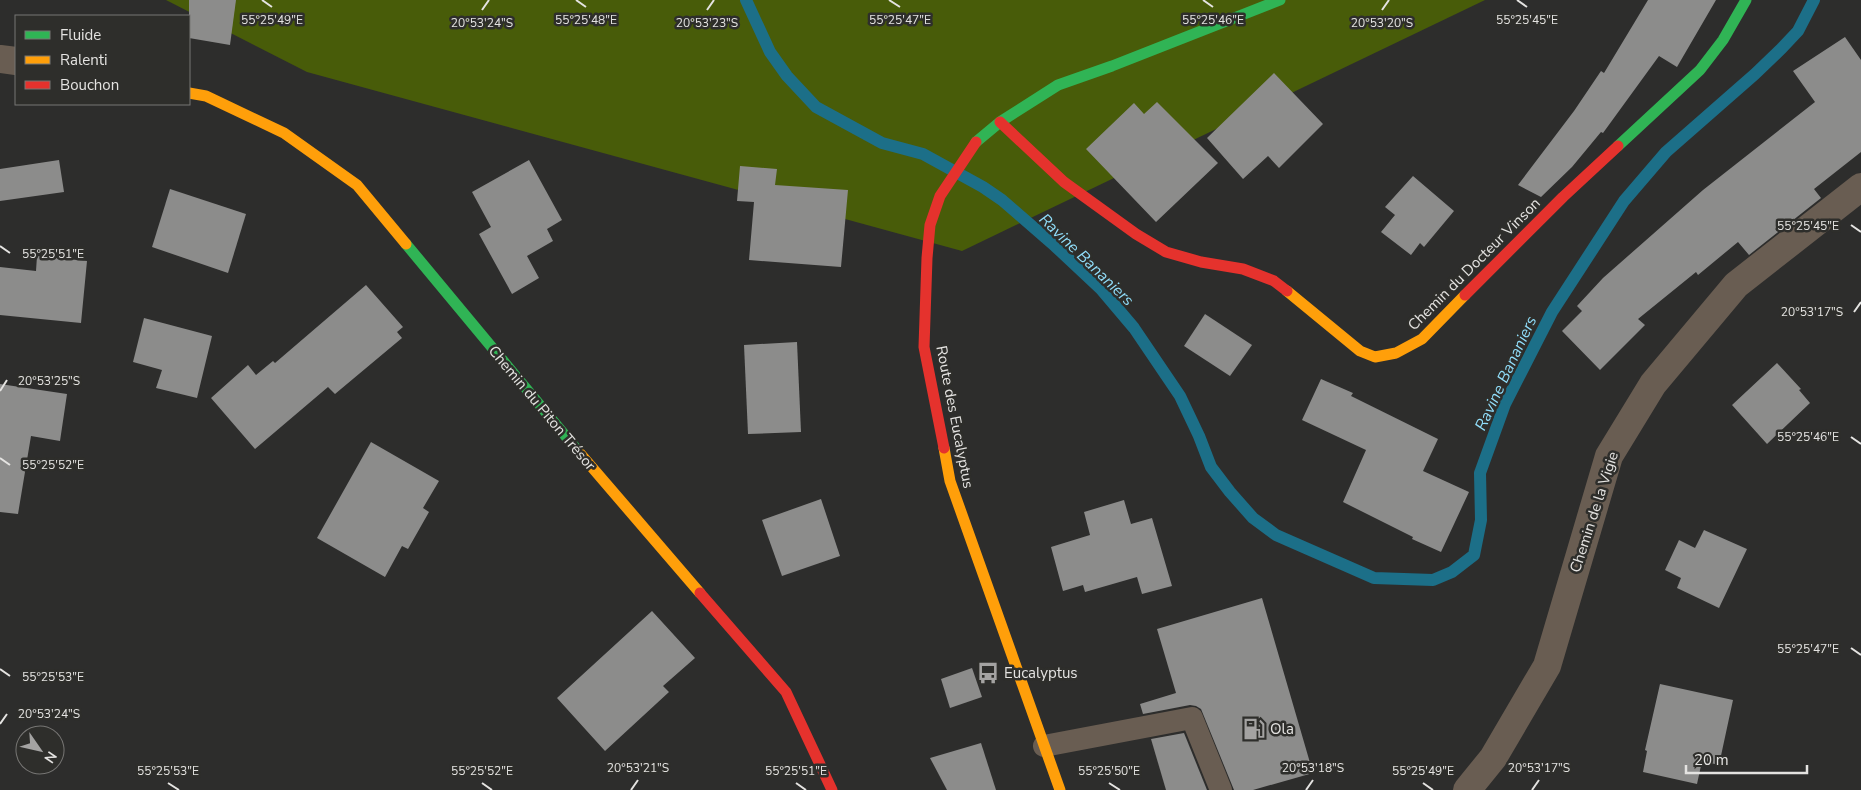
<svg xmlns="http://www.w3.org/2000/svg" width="1861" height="790" font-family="'Nunito Sans',sans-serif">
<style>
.forest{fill:#485c09}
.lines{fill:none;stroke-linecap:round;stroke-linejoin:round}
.stream{stroke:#1c6f88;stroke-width:12}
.building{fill:#8c8c8b}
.lane{stroke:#695d52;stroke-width:22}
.street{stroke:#695d52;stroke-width:28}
.fast{stroke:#30b455;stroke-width:11}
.slow{stroke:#ff9f0a;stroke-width:11}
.jam{stroke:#e5322d;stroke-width:11}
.ticks{fill:none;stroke:#e4e3e1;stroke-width:2}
.labels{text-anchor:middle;stroke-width:5;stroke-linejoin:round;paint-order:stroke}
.street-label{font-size:15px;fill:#e4e3e1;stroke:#2e2e2b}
.poi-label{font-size:15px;fill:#e4e3e1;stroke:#2e2e2b;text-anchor:start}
.water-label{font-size:16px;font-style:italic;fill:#91defb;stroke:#2e2e2b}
.ticks-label{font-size:12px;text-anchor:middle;fill:#e4e3e1;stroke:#2e2e2b;stroke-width:5;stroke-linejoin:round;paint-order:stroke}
</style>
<rect width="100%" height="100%" fill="#2d2d2c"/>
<path class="forest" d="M 166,0 L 1485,0 L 962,251 L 307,72 Z"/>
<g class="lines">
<path class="stream" d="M 746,0 L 770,52 L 787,76 L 816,107 L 882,143 L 923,154 L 983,187 L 1002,200 L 1055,246 L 1101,289 L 1134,328 L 1180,396 L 1199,436 L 1211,467 L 1230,492 L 1253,518 L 1276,535 L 1374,578 L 1433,580 L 1452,572 L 1474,555 L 1481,520 L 1480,473 L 1505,404 L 1552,312 L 1624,201 L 1666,152 L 1755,74 L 1782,48 L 1798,31 L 1814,0"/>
</g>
<g class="building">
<path d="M 189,0 L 236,0 L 230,45 L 189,38 Z"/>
<path d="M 1648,0 L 1716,0 L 1677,67 L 1659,56 L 1603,133 L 1601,132 L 1572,167 L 1541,197 L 1518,185 L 1574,111 L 1601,71 L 1604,73 Z"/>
<path d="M 1845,37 L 1861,60 L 1861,152 L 1814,189 L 1821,198 L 1749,255 L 1738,242 L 1698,275 L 1696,272 L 1638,319 L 1645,325 L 1600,370 L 1562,331 L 1582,311 L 1577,306 L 1603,278 L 1703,190 L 1815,102 L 1793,71 Z"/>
<path d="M 1274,73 L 1323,124 L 1279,168 L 1268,156 L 1243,179 L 1207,138 Z"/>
<path d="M 1157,102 L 1218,163 L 1156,222 L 1086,149 L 1134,103 L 1144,114 Z"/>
<path d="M 59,160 L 64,192 L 0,201 L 0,169 Z"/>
<path d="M 529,160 L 562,220 L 547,229 L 553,241 L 527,256 L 539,278 L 512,294 L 479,234 L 491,227 L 472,192 Z"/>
<path d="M 740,166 L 777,169 L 775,185 L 848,190 L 841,267 L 749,260 L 754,202 L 737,201 Z"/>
<path d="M 1413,176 L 1454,211 L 1424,247 L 1420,243 L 1411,255 L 1381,232 L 1395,215 L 1385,207 Z"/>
<path d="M 170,189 L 246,214 L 228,273 L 152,247 Z"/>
<path d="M 37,256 L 87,261 L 81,323 L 0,315 L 0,267 L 36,271 Z"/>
<path d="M 366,285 L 403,327 L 397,332 L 402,338 L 335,394 L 328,387 L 255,449 L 211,398 L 248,365 L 256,375 L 273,361 L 275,363 Z"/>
<path d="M 1205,314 L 1252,345 L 1230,376 L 1184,346 Z"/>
<path d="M 144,318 L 212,336 L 197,398 L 156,388 L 162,370 L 133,362 Z"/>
<path d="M 797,342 L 801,432 L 748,434 L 744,345 Z"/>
<path d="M 1777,363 L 1801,389 L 1799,390 L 1810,403 L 1767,444 L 1732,405 Z"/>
<path d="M 1321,379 L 1353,393 L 1351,396 L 1438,439 L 1423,471 L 1469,492 L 1441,552 L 1412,539 L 1413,537 L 1343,502 L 1366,450 L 1302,420 Z"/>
<path d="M 0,384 L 67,394 L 60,441 L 31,436 L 18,514 L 0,512 Z"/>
<path d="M 371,442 L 439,481 L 423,508 L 429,512 L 408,549 L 402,546 L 385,577 L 317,538 Z"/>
<path d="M 821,499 L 840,556 L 782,576 L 762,520 Z"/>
<path d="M 1124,500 L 1131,524 L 1152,518 L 1172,586 L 1142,594 L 1137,577 L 1085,592 L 1083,585 L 1063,591 L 1051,547 L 1090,535 L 1084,512 Z"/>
<path d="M 1704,530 L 1747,549 L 1719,608 L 1677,588 L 1681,578 L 1665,570 L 1679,540 L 1695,548 Z"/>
<path d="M 1262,598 L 1313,773 L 1253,790 L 1234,790 L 1201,709 L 1196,706 L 1190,705 L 1143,714 L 1140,704 L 1176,693 L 1157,629 Z"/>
<path d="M 652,611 L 695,658 L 663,686 L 669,692 L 605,751 L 557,698 Z"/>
<path d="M 972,668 L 982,697 L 950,708 L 941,679 Z"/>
<path d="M 1660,684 L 1733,700 L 1719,765 L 1702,761 L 1697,784 L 1643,772 L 1647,751 L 1645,750 Z"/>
<path d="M 1184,733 L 1207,790 L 1166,790 L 1151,739 Z"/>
<path d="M 981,743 L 996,790 L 947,790 L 930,758 Z"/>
</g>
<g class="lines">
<path class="lane" d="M 1044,746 L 1192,718 L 1221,790"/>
<g class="street">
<path d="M 0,59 L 16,61"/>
<path d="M 1467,790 L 1493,758 L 1547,666 L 1609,456 L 1653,384 L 1736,285 L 1861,187"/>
</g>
<g class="fast">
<path d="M 976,142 L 1000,122 L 1058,85 L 1112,66 L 1280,0"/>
<path d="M 1618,146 L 1700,70 L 1723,40 L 1746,0"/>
<path d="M 406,244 L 578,451"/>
</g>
<g class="slow">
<path d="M 189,93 L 206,96 L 284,133 L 357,185 L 406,244"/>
<path d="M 1287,291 L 1360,351 L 1375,357 L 1396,353 L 1422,339 L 1465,295"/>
<path d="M 944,448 L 950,481 L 1060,790"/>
<path d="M 578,451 L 700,593"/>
</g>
<g class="jam">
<path d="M 1000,122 L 1064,182 L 1136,234 L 1166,252 L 1201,262 L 1243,269 L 1274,281 L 1287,291"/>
<path d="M 1465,295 L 1563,197 L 1618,146"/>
<path d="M 944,448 L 924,347 L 927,258 L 930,225 L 940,196 L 976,142"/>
<path d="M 700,593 L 786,692 L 832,790"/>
</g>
</g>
<path class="ticks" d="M 262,0 L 272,7M 576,0 L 586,7M 889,0 L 900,7M 1203,0 L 1213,7M 1517,0 L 1527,7M 482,10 L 489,0M 707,10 L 714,0M 1382,10 L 1389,0M 1851,225 L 1861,232M 0,246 L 10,253M 1854,312 L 1861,302M 0,391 L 7,380M 1851,437 L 1861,444M 0,458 L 10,465M 1851,648 L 1861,655M 0,669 L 10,676M 0,724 L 7,714M 168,783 L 179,790M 482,783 L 492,790M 796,783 L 806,790M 1109,783 L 1120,790M 1423,783 L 1433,790M 631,790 L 638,780M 1306,790 L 1313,780M 1532,790 L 1539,780"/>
<defs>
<g id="bus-bare" transform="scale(1.725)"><path d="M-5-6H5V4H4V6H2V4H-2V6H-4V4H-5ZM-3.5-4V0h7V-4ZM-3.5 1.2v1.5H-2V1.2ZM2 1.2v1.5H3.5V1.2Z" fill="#a4a3a2" stroke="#2e2e2b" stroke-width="2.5" paint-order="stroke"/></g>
<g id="fuel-bare" transform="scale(1.725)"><path d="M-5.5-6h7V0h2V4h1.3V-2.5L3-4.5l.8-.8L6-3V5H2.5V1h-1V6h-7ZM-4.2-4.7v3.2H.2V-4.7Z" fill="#a4a3a2" stroke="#2e2e2b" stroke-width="2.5" paint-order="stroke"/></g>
</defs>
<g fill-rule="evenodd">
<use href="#bus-bare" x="988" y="673"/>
<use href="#fuel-bare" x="1254" y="729"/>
</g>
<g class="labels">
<g class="street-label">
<text transform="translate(1474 264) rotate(-45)" y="5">Chemin du Docteur Vinson</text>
<text transform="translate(542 408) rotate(50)" y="5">Chemin du Piton Trésor</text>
<text transform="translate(955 417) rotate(79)" y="5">Route des Eucalyptus</text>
<text transform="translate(1594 512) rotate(-72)" y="5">Chemin de la Vigie</text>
</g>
<g class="poi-label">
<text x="1004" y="678">Eucalyptus</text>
<text x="1270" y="734">Ola</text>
</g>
<g class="water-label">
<text transform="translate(1087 259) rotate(44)" y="6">Ravine Bananiers</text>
<text transform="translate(1505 373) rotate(-65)" y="6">Ravine Bananiers</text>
</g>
</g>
<g class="ticks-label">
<text x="900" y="24">55°25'47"E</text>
<text x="1213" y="24">55°25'46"E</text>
<text x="1527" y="24">55°25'45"E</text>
<text x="272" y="24">55°25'49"E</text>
<text x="586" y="24">55°25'48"E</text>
<text x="482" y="27">20°53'24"S</text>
<text x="707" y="27">20°53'23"S</text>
<text x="1382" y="27">20°53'20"S</text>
<text x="1808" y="230">55°25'45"E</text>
<text x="53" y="258">55°25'51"E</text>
<text x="1812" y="316">20°53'17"S</text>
<text x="49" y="385">20°53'25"S</text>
<text x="1808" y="441">55°25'46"E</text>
<text x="53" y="469">55°25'52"E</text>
<text x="1808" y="653">55°25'47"E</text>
<text x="53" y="681">55°25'53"E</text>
<text x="49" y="718">20°53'24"S</text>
<text x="638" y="772">20°53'21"S</text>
<text x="1313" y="772">20°53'18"S</text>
<text x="1539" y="772">20°53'17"S</text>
<text x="168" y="775">55°25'53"E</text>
<text x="482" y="775">55°25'52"E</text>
<text x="796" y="775">55°25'51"E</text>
<text x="1109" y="775">55°25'50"E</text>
<text x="1423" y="775">55°25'49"E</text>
</g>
<rect x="15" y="15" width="175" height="90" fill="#2e2e2b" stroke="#777674"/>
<rect x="25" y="31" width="25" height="8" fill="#30b455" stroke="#777674"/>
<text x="60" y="40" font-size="15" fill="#e4e3e1">Fluide</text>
<rect x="25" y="56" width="25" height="8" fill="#ff9f0a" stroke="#777674"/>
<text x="60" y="65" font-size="15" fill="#e4e3e1">Ralenti</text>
<rect x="25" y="81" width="25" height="8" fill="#e5322d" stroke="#777674"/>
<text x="60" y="90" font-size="15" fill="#e4e3e1">Bouchon</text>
<g transform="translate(40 750) rotate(124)"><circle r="24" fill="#2e2e2b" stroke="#777674"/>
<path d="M0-4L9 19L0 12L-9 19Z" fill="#a4a3a2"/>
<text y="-8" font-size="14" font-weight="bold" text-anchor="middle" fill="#e4e3e1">N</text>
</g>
<path d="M1686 765v8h121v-8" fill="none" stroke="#e4e3e1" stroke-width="2.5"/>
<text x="1694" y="765" font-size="15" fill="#e4e3e1" stroke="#2e2e2b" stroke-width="4" paint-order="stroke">20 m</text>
</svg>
